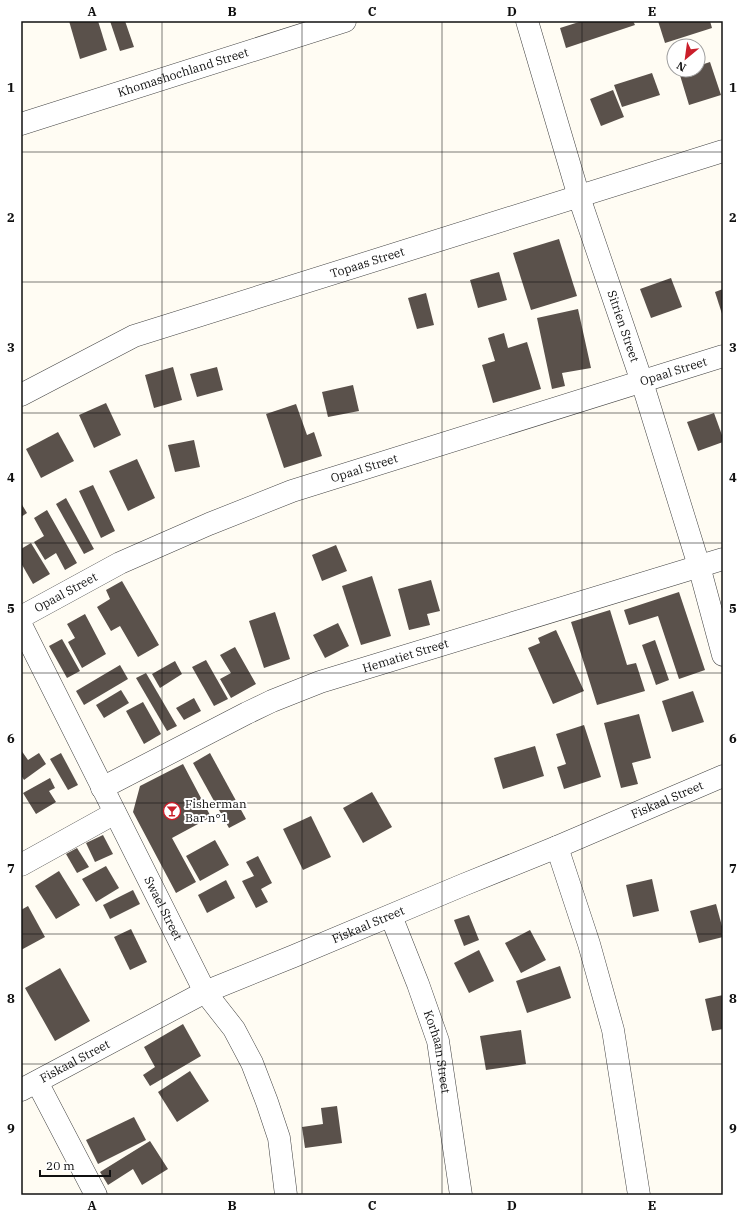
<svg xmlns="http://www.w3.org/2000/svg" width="744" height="1216" font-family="'IBM Plex Serif',serif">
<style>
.building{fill:#5a514b}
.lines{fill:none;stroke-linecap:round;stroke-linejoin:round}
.minor-casing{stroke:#434343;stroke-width:23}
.tertiary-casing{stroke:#434343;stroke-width:23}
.minor{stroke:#fff;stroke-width:22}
.tertiary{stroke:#fff;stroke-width:22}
.grid{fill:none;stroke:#101010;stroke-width:1;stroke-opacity:0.55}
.labels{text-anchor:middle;stroke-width:4;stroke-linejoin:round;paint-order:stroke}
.street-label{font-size:12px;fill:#101010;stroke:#fff}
.poi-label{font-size:12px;fill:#101010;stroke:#fff;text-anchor:start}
.neatline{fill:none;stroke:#101010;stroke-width:1.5}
.grid-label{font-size:13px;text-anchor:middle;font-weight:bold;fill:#101010}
</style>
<rect width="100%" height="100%" fill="#fffcf3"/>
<g class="building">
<path d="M 69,21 L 98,21 L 107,50 L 80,59 Z"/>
<path d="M 110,21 L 125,21 L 134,47 L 120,51 Z"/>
<path d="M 578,21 L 633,21 L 635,25 L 566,48 L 560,28 L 579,22 Z"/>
<path d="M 658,21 L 710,21 L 712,28 L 665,43 Z"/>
<path d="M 710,62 L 721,95 L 689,105 L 679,72 L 686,70 L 698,70 L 698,66 Z"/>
<path d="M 652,73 L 660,95 L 622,107 L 614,85 Z"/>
<path d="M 613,90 L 624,117 L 601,126 L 590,99 Z"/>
<path d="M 559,239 L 577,296 L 531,310 L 513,253 Z"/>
<path d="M 499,272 L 507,300 L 478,308 L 470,280 Z"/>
<path d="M 671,278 L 682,307 L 651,318 L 640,289 Z"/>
<path d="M 723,289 L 723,317 L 715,292 Z"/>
<path d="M 426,293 L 434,325 L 417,329 L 408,298 Z"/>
<path d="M 578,309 L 591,368 L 562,373 L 565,386 L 552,389 L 537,318 Z"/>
<path d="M 504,333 L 508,348 L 527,342 L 541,389 L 493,403 L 482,365 L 495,361 L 488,338 Z"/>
<path d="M 173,367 L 182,400 L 154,408 L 145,375 Z"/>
<path d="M 217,367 L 223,390 L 197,397 L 190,374 Z"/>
<path d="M 353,385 L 359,411 L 328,417 L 322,392 Z"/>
<path d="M 106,403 L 121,435 L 94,448 L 79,415 Z"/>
<path d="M 296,404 L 307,435 L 314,432 L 322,456 L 284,468 L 266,414 Z"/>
<path d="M 714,413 L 723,438 L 723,442 L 698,451 L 687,422 Z"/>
<path d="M 58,432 L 74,461 L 41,478 L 26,449 Z"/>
<path d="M 194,440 L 200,467 L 175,472 L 168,445 Z"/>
<path d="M 137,459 L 155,498 L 128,511 L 109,471 Z"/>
<path d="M 93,485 L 115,531 L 101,538 L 79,491 Z"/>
<path d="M 66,498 L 94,549 L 84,554 L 56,504 Z"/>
<path d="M 21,503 L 27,513 L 21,517 Z"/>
<path d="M 47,510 L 77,563 L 65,570 L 56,553 L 45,560 L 34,542 L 44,536 L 34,518 Z"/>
<path d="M 31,543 L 50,574 L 33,584 L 21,563 L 21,549 Z"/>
<path d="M 336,545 L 347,571 L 322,581 L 312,555 Z"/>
<path d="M 372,576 L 391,636 L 361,645 L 342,586 Z"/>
<path d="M 431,580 L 440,611 L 427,614 L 430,625 L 409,630 L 398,589 Z"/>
<path d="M 122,581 L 159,645 L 138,657 L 120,626 L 111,631 L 97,607 L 110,599 L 106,590 Z"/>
<path d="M 679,592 L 705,670 L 679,679 L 658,616 L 629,625 L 624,610 Z"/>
<path d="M 610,610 L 627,665 L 636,663 L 645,691 L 597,705 L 571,622 Z"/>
<path d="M 275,612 L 290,659 L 264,668 L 249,621 Z"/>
<path d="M 85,614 L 106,654 L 82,668 L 68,642 L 75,638 L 67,624 Z"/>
<path d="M 338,623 L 349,646 L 325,658 L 313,635 Z"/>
<path d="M 556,630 L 584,691 L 553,704 L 528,648 L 540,643 L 538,638 Z"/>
<path d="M 62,639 L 80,671 L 67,678 L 49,646 Z"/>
<path d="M 655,640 L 669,680 L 656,685 L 642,645 Z"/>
<path d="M 235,647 L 256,684 L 231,698 L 220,679 L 231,673 L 220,655 Z"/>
<path d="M 206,660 L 228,699 L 214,706 L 192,667 Z"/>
<path d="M 175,661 L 182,674 L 160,688 L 152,674 Z"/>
<path d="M 120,665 L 128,679 L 84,705 L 76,691 Z"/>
<path d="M 146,673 L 177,726 L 167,731 L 136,678 Z"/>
<path d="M 121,690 L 129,703 L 104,718 L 96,705 Z"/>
<path d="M 693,691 L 704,722 L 672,732 L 662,701 Z"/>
<path d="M 194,698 L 201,711 L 184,720 L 176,708 Z"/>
<path d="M 143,702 L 161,734 L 144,744 L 126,711 Z"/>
<path d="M 639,714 L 651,758 L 632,763 L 638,784 L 621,788 L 604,723 Z"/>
<path d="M 584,725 L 601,777 L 564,789 L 557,767 L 566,764 L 556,734 Z"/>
<path d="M 535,746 L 544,776 L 503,789 L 494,758 Z"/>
<path d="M 21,750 L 28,760 L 39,753 L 46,764 L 24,780 L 21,775 Z"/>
<path d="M 61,753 L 78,785 L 68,790 L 50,759 Z"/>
<path d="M 210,753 L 246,819 L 229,828 L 193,763 Z"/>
<path d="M 183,764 L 211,817 L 172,838 L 196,882 L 176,893 L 133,812 L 140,786 Z"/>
<path d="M 50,778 L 55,788 L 49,791 L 56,802 L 36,814 L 23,793 Z"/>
<path d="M 372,792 L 392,827 L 363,843 L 343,808 Z"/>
<path d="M 311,816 L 331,857 L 303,870 L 283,829 Z"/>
<path d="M 103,835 L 113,854 L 95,862 L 86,843 Z"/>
<path d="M 215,840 L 229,865 L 200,881 L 186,856 Z"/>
<path d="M 77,848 L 89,867 L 77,873 L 66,854 Z"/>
<path d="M 258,856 L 272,883 L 261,889 L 268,902 L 256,908 L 242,881 L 254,876 L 246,862 Z"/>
<path d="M 106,866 L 119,888 L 96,902 L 82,879 Z"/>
<path d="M 59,871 L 80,905 L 56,919 L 35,886 Z"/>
<path d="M 652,879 L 659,911 L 633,917 L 626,885 Z"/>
<path d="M 226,880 L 235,898 L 207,913 L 198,895 Z"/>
<path d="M 133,890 L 140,904 L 110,919 L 103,905 Z"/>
<path d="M 716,904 L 723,930 L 723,937 L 699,943 L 690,911 Z"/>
<path d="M 28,906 L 45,937 L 21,950 L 21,910 Z"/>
<path d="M 469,915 L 479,940 L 464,946 L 454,920 Z"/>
<path d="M 131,929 L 147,962 L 130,970 L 114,937 Z"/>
<path d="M 530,930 L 546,960 L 521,973 L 505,943 Z"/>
<path d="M 479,950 L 494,981 L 469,993 L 454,963 Z"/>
<path d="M 560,966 L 571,998 L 527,1013 L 516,981 Z"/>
<path d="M 60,968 L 90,1021 L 55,1041 L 25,988 Z"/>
<path d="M 723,995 L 723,1029 L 712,1031 L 705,999 Z"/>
<path d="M 183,1024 L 201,1056 L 150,1086 L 143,1075 L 155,1067 L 144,1047 Z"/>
<path d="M 521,1030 L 526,1064 L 486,1070 L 480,1036 Z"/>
<path d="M 190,1071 L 209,1101 L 177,1122 L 158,1092 Z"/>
<path d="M 337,1106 L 342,1143 L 305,1148 L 302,1127 L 323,1124 L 321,1108 Z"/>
<path d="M 134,1117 L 146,1140 L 98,1164 L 86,1140 Z"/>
<path d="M 150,1141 L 168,1169 L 142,1185 L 133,1169 L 108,1185 L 100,1172 Z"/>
</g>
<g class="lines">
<g class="minor-casing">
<g id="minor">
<path id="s1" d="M 527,21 L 579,197 L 642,382 L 699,566 L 723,655"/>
<path id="s2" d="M 21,395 L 134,336 L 723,151"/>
<path id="s3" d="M 21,617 L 120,563 L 209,524 L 292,491 L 723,356"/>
<path id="s4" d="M 21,625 L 205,992 L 234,1029 L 252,1063 L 267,1102 L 279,1138 L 286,1195"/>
<path id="s5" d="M 102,788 L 247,713 L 272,701 L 320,682 L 723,559"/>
<path d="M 557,847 L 589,944 L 613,1030 L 639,1195"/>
<path d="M 21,865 L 115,813"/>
<path id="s6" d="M 391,916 L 418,984 L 438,1041 L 461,1195"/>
<path d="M 37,1082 L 96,1195"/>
<path id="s7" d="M 21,1090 L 205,992 L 294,956 L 463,885 L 557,847 L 723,776"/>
</g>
</g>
<g class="tertiary-casing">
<g id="tertiary">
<path id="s8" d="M 21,124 L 345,21"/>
</g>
</g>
<use href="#minor" class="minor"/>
<use href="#tertiary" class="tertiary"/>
</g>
<path class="grid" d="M 162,21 L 162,1195M 302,21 L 302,1195M 442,21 L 442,1195M 582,21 L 582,1195M 21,152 L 723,152M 21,282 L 723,282M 21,413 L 723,413M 21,543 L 723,543M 21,673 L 723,673M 21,803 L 723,803M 21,934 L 723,934M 21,1064 L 723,1064"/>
<defs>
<g id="bar-ring" transform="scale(0.9)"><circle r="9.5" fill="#fff" stroke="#ca1e2a" stroke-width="1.5"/><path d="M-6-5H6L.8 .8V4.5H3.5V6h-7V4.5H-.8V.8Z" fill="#ca1e2a"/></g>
</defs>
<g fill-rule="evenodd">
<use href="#bar-ring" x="172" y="811"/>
</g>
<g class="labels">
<g class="street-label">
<text dy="4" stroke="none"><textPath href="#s8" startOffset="170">Khomashochland Street</textPath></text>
<text dy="4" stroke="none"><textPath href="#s2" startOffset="372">Topaas Street</textPath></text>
<text dy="4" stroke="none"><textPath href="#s1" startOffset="320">Sitrien Street</textPath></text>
<text dy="4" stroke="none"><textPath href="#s3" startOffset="699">Opaal Street</textPath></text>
<text dy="4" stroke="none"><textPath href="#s3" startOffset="375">Opaal Street</textPath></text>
<text dy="4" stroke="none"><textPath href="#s3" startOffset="51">Opaal Street</textPath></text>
<text dy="4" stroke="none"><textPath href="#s5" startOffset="332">Hematiet Street</textPath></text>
<text dy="4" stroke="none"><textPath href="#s7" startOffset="709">Fiskaal Street</textPath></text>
<text dy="4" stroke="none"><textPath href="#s4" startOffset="317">Swael Street</textPath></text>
<text dy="4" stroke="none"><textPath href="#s7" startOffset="385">Fiskaal Street</textPath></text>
<text dy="4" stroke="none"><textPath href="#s6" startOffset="144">Korhaan Street</textPath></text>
<text dy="4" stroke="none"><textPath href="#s7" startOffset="61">Fiskaal Street</textPath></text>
</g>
<g class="poi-label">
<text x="185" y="808">Fisherman<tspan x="185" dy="14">Bar n°1</tspan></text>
</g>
</g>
<rect width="744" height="1216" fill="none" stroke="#ffffff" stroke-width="44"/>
<g transform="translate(686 58) rotate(209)"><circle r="19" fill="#ffffff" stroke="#9f9f9f"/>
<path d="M0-3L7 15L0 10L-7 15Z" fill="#ca1e2a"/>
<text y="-6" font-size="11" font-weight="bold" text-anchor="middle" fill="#101010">N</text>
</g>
<path d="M40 1170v6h70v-6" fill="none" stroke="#101010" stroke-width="2"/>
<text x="46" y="1170" font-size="12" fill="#101010" stroke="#ffffff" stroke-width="3" paint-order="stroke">20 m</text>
<rect x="22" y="22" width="700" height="1172" class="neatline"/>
<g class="grid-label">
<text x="92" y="16">A</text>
<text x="232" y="16">B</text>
<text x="372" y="16">C</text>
<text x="512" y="16">D</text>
<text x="652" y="16">E</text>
<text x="11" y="92">1</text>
<text x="733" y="92">1</text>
<text x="11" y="222">2</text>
<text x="733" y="222">2</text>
<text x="11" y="352">3</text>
<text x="733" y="352">3</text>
<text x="11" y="482">4</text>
<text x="733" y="482">4</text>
<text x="11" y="613">5</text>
<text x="733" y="613">5</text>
<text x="11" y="743">6</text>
<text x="733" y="743">6</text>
<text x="11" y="873">7</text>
<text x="733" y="873">7</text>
<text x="11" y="1003">8</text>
<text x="733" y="1003">8</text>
<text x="11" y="1133">9</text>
<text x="733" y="1133">9</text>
<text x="92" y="1210">A</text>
<text x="232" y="1210">B</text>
<text x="372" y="1210">C</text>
<text x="512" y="1210">D</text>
<text x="652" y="1210">E</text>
</g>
</svg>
